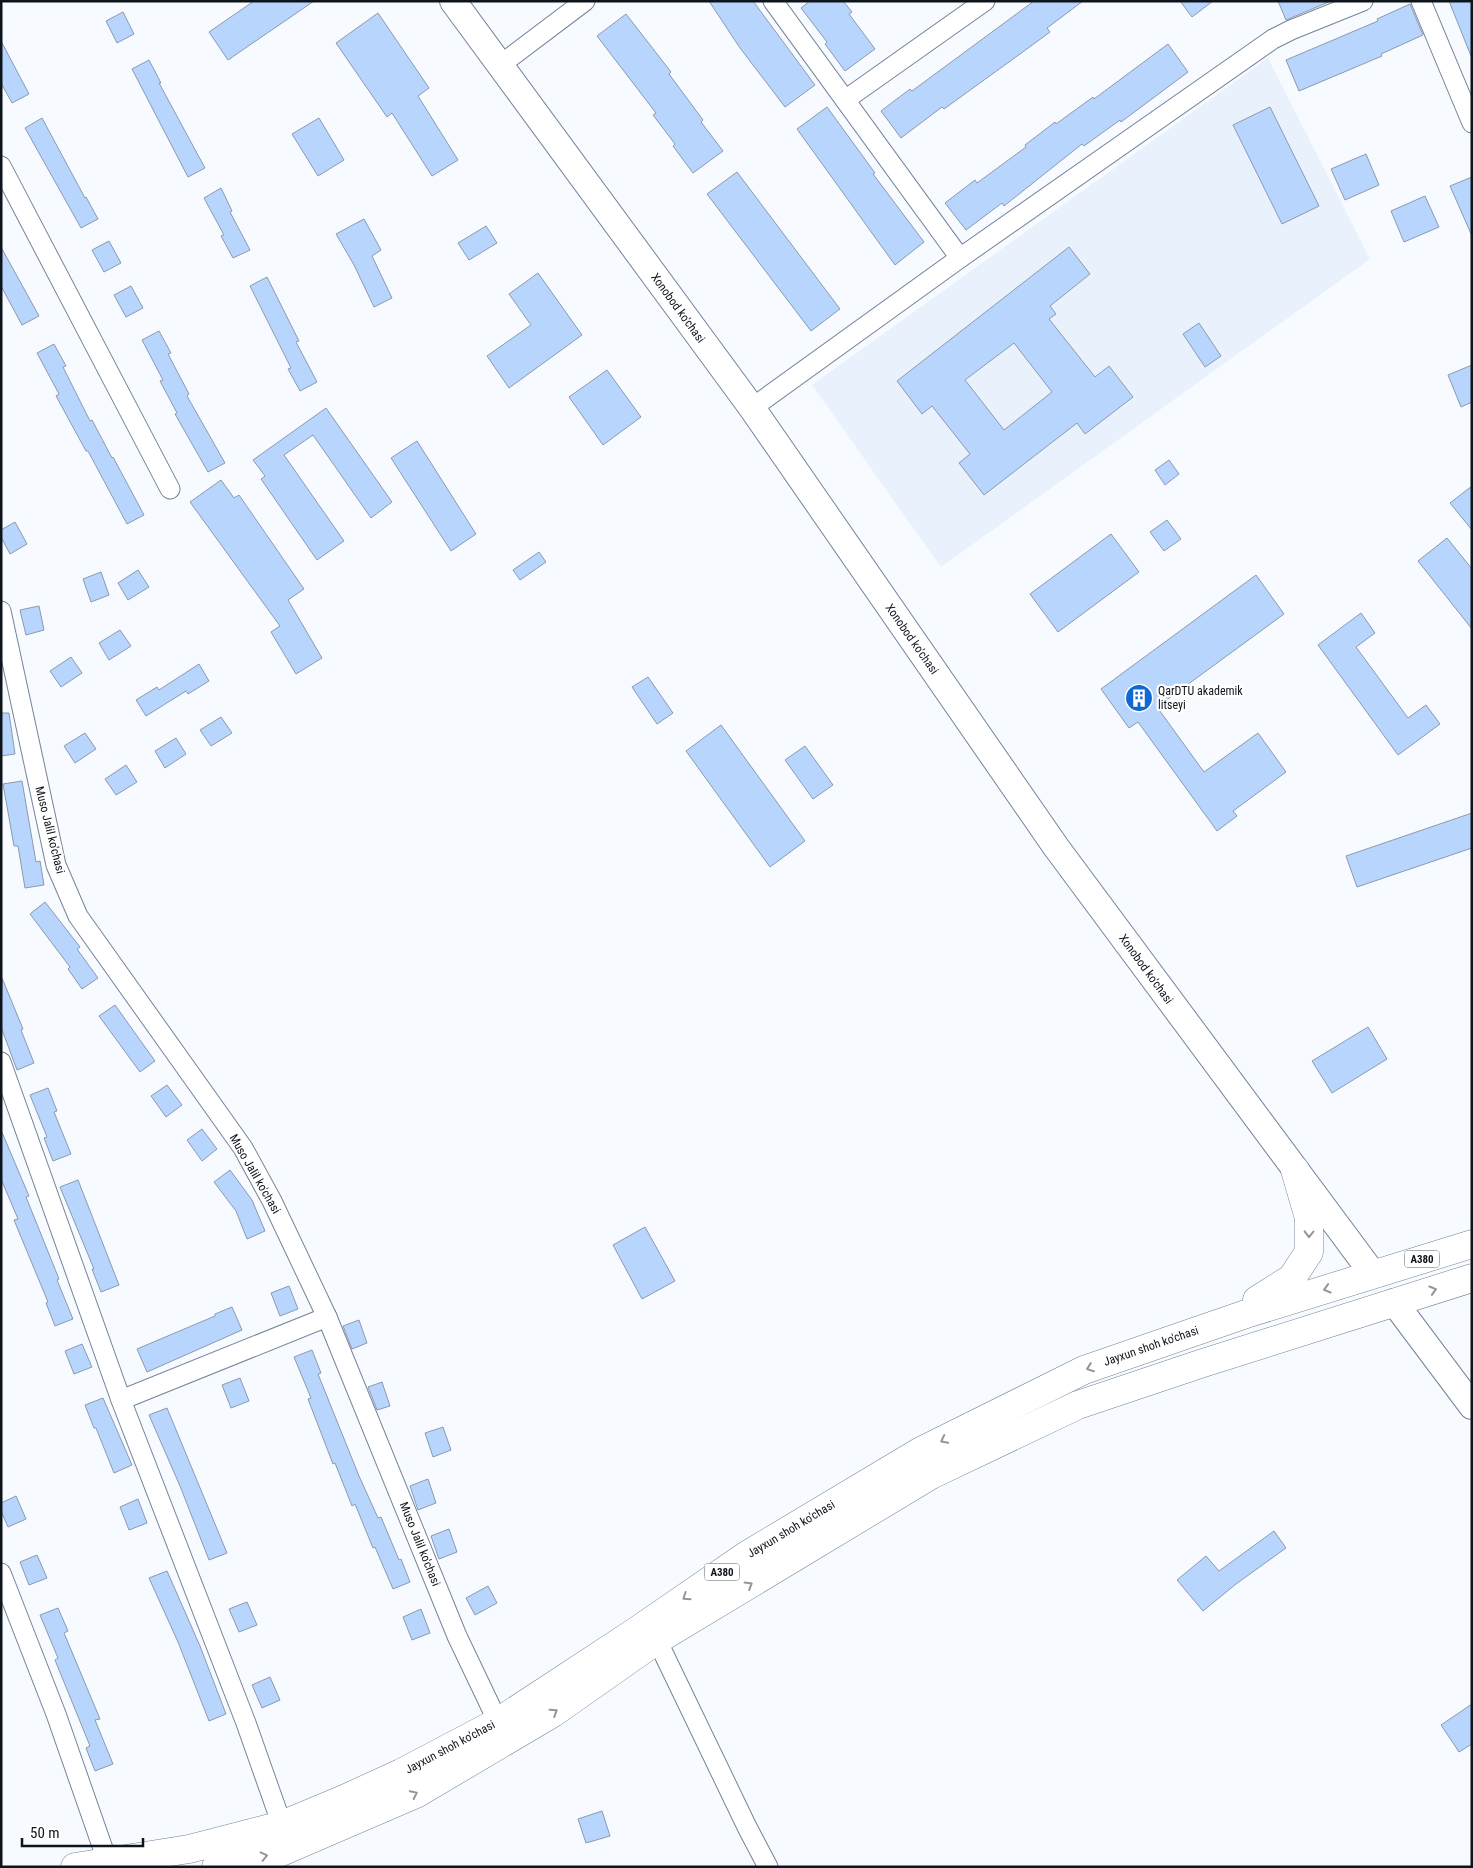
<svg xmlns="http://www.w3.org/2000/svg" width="1473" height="1868" font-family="'Roboto Condensed',sans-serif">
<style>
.built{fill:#e9f1fd}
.building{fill:#b8d5fe;stroke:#8b9ab0;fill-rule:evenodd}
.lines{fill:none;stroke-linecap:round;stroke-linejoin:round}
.minor-casing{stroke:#75849a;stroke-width:21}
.secondary-casing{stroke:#75849a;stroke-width:28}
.trunk-casing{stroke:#75849a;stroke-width:29}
.minor{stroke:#fff;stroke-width:19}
.secondary{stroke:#fff;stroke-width:26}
.trunk{stroke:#fff;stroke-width:28}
.oneway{stroke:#939598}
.labels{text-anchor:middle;stroke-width:4.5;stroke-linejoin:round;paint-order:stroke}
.shield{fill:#fff;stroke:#565a5f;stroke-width:1}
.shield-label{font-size:11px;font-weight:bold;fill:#0e141b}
.street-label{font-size:12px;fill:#0e141b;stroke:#fff}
.poi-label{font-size:12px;fill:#0e141b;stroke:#fff;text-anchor:start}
</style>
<rect width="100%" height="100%" fill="#f7faff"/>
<path class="built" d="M 1268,58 L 1370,259 L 941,567 L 812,385 Z"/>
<g class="building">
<path d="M 254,1 L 314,1 L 228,60 L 209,32 Z"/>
<path d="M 709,1 L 753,1 L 815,85 L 785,107 L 740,48 Z"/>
<path d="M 810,1 L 843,1 L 852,12 L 849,14 L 875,49 L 845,71 L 825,44 L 827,42 L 801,8 Z"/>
<path d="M 1034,1 L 1083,1 L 1047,28 L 1050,32 L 1020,54 L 944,109 L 942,107 L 901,138 L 881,111 L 910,89 L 912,91 Z"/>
<path d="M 1180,1 L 1213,1 L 1192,17 Z"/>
<path d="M 1278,1 L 1331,1 L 1286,20 Z"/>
<path d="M 1449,1 L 1472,1 L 1472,56 L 1471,56 Z"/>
<path d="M 1410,4 L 1423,35 L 1381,54 L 1382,56 L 1299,91 L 1286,60 L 1378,21 L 1377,19 Z"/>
<path d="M 123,12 L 134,34 L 117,43 L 106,21 Z"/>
<path d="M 378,13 L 429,88 L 418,96 L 458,160 L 432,176 L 392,113 L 387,117 L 336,43 Z"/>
<path d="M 626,14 L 671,72 L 669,74 L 703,120 L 701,122 L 723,151 L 693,173 L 673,146 L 675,144 L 653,115 L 656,113 L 597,36 Z"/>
<path d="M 1,41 L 29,94 L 12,103 L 1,83 Z"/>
<path d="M 1168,44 L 1188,72 L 1121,122 L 1120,120 L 1084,146 L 1082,144 L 1004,206 L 1002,203 L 966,230 L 945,203 L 975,180 L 977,183 L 1026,147 L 1025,145 L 1055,122 L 1056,124 L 1093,97 L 1094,99 Z"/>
<path d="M 149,60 L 161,83 L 159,83 L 205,168 L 188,177 L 132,69 Z"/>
<path d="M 827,107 L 875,173 L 873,174 L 924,242 L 895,265 L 797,129 Z"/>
<path d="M 1270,107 L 1319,206 L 1282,224 L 1233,125 Z"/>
<path d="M 42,118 L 85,198 L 86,197 L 98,219 L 81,228 L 25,128 Z"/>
<path d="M 319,118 L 344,160 L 318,176 L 292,134 Z"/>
<path d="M 1366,154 L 1379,185 L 1345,200 L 1331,169 Z"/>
<path d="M 737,172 L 840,309 L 811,331 L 707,194 Z"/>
<path d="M 1472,177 L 1472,236 L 1450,186 Z"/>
<path d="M 221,188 L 232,211 L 230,212 L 250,250 L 233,258 L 221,236 L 224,235 L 204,198 Z"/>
<path d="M 1425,196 L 1439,227 L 1404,242 L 1391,211 Z"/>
<path d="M 364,219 L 381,250 L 372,256 L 392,298 L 374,307 L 354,265 L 336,234 Z"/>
<path d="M 486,226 L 497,243 L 469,260 L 458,243 Z"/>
<path d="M 109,241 L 121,263 L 104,272 L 92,250 Z"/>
<path d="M 1,247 L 39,316 L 22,325 L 1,286 Z"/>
<path d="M 1069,247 L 1090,274 L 1050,306 L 1056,314 L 1049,319 L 1095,377 L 1109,366 L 1133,397 L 1085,434 L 1077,423 L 984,495 L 959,463 L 970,454 L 932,406 L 922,414 L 897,381 ZM 1014,343 L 1052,392 L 1004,430 L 965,380 Z"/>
<path d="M 538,273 L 582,335 L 509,388 L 487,356 L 531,325 L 509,294 Z"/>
<path d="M 267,277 L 299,341 L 296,342 L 317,382 L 300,391 L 288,369 L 291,368 L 250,286 Z"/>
<path d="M 131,286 L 143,308 L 126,317 L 114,295 Z"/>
<path d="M 1199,323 L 1221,356 L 1205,367 L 1183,334 Z"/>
<path d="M 159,331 L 171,353 L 168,354 L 189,394 L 187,396 L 225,463 L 208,472 L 175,414 L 177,413 L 160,381 L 163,380 L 142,340 Z"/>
<path d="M 54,344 L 66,366 L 63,367 L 90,421 L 92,420 L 112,458 L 113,457 L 144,515 L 127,524 L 88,451 L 86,451 L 56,396 L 59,394 L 37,353 Z"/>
<path d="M 1472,365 L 1472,402 L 1461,407 L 1448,375 Z"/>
<path d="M 607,370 L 641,417 L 603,445 L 569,397 Z"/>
<path d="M 326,408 L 392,502 L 371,518 L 313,435 L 284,455 L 344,541 L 317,560 L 261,479 L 265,476 L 253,460 Z"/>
<path d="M 417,441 L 476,534 L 451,551 L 391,458 Z"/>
<path d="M 1169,460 L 1179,474 L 1165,485 L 1155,470 Z"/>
<path d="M 221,480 L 234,498 L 239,495 L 304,589 L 288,600 L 322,658 L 296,674 L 271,632 L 280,626 L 190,502 Z"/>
<path d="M 1472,486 L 1472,530 L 1450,503 Z"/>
<path d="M 1167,520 L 1181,539 L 1164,551 L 1150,532 Z"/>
<path d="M 15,522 L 27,544 L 10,554 L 1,537 L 1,530 Z"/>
<path d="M 1111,534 L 1139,572 L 1058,632 L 1030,594 Z"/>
<path d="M 1447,538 L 1472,569 L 1472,629 L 1418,561 Z"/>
<path d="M 539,552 L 546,562 L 520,580 L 513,570 Z"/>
<path d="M 138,570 L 149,587 L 128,600 L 118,583 Z"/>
<path d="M 101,572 L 109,595 L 91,602 L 83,579 Z"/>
<path d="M 1256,575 L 1284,614 L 1157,707 L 1204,772 L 1258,733 L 1286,772 L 1233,811 L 1237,816 L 1217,831 L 1138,722 L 1129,728 L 1101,689 Z"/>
<path d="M 39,606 L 44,630 L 26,635 L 20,610 Z"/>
<path d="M 1361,613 L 1375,633 L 1356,647 L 1408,718 L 1426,705 L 1440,724 L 1398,755 L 1318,645 Z"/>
<path d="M 120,630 L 131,646 L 109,660 L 99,643 Z"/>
<path d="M 71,657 L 82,673 L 61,687 L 50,671 Z"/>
<path d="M 199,664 L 209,681 L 188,694 L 186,691 L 146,716 L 136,700 L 157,687 L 159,690 Z"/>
<path d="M 648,677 L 673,713 L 657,724 L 632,687 Z"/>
<path d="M 1,713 L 9,713 L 15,754 L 1,756 Z"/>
<path d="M 221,717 L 232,733 L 211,746 L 200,730 Z"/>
<path d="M 721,725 L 805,841 L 770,867 L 686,751 Z"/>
<path d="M 85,733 L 96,749 L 75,763 L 64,746 Z"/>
<path d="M 176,738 L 186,754 L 165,768 L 155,751 Z"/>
<path d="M 805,746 L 833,785 L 813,799 L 785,760 Z"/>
<path d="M 126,765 L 137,782 L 116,795 L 105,779 Z"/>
<path d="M 22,781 L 36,862 L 40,861 L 44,885 L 25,888 L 18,846 L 14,846 L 3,784 Z"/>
<path d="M 1472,813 L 1472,848 L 1357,887 L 1346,856 Z"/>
<path d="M 45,902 L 80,947 L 77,949 L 98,978 L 82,989 L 68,969 L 70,967 L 30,914 Z"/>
<path d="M 2,978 L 23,1029 L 21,1030 L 34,1063 L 17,1070 L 1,1027 Z"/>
<path d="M 115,1005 L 155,1061 L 140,1072 L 99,1016 Z"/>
<path d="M 1368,1027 L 1387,1059 L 1332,1093 L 1312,1061 Z"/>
<path d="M 167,1085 L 182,1105 L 166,1117 L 151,1096 Z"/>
<path d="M 48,1088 L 57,1111 L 54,1112 L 71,1154 L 53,1161 L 44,1138 L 47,1137 L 30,1095 Z"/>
<path d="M 202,1129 L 217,1149 L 202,1161 L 187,1140 Z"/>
<path d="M 1,1130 L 29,1196 L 26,1197 L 59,1279 L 57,1280 L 73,1319 L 55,1326 L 46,1303 L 48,1302 L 14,1220 L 18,1219 L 1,1179 Z"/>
<path d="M 230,1170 L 252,1200 L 265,1231 L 247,1239 L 236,1211 L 214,1182 Z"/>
<path d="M 78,1180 L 119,1285 L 101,1292 L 92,1269 L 94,1269 L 60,1187 Z"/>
<path d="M 645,1227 L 675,1281 L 642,1299 L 613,1245 Z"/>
<path d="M 289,1286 L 298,1309 L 280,1316 L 271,1293 Z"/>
<path d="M 232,1307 L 242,1330 L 147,1372 L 137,1349 L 215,1316 L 215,1314 Z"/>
<path d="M 359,1320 L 367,1343 L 352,1349 L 343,1326 Z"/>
<path d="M 82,1344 L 92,1367 L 74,1374 L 65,1351 Z"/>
<path d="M 312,1350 L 321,1373 L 318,1374 L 359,1476 L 378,1518 L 381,1517 L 399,1560 L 401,1559 L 410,1582 L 393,1589 L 375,1547 L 373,1548 L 355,1504 L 352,1506 L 335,1463 L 333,1464 L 308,1399 L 311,1398 L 294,1357 Z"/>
<path d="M 240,1378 L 249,1401 L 231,1408 L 222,1385 Z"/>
<path d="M 382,1382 L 390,1406 L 377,1410 L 368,1387 Z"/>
<path d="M 103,1398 L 132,1465 L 114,1473 L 96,1428 L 94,1428 L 85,1405 Z"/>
<path d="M 167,1408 L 227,1553 L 209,1560 L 180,1486 L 149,1415 Z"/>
<path d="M 443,1427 L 451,1450 L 433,1457 L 425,1433 Z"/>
<path d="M 428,1479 L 436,1503 L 418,1510 L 410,1486 Z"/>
<path d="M 16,1496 L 26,1519 L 8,1527 L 1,1511 L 1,1503 Z"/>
<path d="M 138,1499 L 147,1523 L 129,1530 L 120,1507 Z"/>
<path d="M 449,1529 L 457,1552 L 439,1559 L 431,1536 Z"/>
<path d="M 1274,1531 L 1286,1548 L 1236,1584 L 1203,1611 L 1177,1580 L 1206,1556 L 1219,1571 Z"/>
<path d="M 37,1555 L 47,1578 L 29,1585 L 20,1562 Z"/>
<path d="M 167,1571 L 200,1646 L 226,1714 L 209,1721 L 178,1642 L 149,1578 Z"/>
<path d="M 488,1586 L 497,1603 L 475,1615 L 466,1598 Z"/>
<path d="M 247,1602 L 257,1625 L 239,1632 L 229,1609 Z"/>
<path d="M 58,1608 L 68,1631 L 64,1633 L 100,1719 L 95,1720 L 113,1764 L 95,1771 L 86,1748 L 90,1746 L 55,1660 L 58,1658 L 40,1615 Z"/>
<path d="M 421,1609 L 430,1633 L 412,1640 L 403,1617 Z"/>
<path d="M 270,1677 L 280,1700 L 262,1708 L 252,1685 Z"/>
<path d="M 1472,1704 L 1472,1744 L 1459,1752 L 1441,1725 Z"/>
<path d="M 602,1811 L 610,1836 L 586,1843 L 578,1819 Z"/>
</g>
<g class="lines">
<g class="minor-casing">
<g id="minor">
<path d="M 773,1 L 960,258"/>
<path d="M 1421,1 L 1472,123"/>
<path d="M 499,66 L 585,1"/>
<path d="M 845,100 L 985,1"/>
<path d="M 1,166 L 170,489"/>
<path d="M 752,408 L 960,258 L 1273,39 L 1291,30 L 1363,1"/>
<path d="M 1,611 L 56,865 L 78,916 L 243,1148 L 272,1201 L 327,1317 L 457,1636 L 498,1722"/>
<path d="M 1,1062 L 121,1400 L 246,1723 L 282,1825"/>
<path d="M 121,1400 L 327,1317"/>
<path d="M 1,1573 L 56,1714 L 108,1863"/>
<path d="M 657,1640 L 747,1827 L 768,1867"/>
</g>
</g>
<g class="secondary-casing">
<g id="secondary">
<path d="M 453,1 L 752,408 L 1056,847 L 1373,1274"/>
<path d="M 1394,1302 L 1472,1406"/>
</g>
</g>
<g class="trunk-casing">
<g id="trunk">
<path d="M 1257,1300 L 1292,1278 L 1309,1252 L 1309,1218 L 1295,1170"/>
<path d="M 75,1867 L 189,1849 L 282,1825 L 342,1800 L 401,1773 L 498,1722 L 635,1632 L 747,1555 L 921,1451 L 1084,1370 L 1246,1314 L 1472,1244"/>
<path d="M 216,1867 L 279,1853 L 416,1794 L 553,1713 L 657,1640 L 931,1475 L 1078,1405 L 1200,1364 L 1472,1278"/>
</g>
</g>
<use href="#minor" class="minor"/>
<use href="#secondary" class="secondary"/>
<use href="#trunk" class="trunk"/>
</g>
<defs><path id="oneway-chevron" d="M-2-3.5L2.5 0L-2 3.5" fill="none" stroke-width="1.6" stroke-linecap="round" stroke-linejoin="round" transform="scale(1.25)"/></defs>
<g class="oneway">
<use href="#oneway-chevron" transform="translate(1309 1234) rotate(91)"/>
<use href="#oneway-chevron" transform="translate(1327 1289) rotate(163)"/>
<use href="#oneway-chevron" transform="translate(1433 1290) rotate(-17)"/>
<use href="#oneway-chevron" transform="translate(1090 1368) rotate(159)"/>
<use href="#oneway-chevron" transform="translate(944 1440) rotate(153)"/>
<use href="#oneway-chevron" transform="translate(749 1585) rotate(-31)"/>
<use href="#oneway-chevron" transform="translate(686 1597) rotate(146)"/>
<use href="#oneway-chevron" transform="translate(554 1712) rotate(-33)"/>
<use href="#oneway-chevron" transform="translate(414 1794) rotate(-26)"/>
<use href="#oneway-chevron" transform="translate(264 1856) rotate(-13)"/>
</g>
<defs>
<g id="building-disc" transform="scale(1.4375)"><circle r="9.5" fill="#1168d1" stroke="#fff"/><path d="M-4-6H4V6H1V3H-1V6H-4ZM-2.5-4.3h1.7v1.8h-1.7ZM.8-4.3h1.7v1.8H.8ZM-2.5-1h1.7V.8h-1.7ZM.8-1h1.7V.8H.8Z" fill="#fff"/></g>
</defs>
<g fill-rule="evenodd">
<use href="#building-disc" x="1139" y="698"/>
</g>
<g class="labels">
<g class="shield">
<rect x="1404.5" y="1250.5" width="35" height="17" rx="4"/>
<rect x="704.5" y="1563.5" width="35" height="17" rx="4"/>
</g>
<g class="shield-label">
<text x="1422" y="1263">A380</text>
<text x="722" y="1576">A380</text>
</g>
<g class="street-label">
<text transform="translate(678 308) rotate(54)" y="4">Xonobod ko'chasi</text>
<text transform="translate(912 639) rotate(55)" y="4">Xonobod ko'chasi</text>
<text transform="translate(50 830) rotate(76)" y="4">Muso Jalil ko'chasi</text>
<text transform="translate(1146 969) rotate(54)" y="4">Xonobod ko'chasi</text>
<text transform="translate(255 1174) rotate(60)" y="4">Muso Jalil ko'chasi</text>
<text transform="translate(1151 1346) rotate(-19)" y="4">Jayxun shoh ko'chasi</text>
<text transform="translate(791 1529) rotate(-31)" y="4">Jayxun shoh ko'chasi</text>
<text transform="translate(420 1544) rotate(68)" y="4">Muso Jalil ko'chasi</text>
<text transform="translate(450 1747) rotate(-28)" y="4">Jayxun shoh ko'chasi</text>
</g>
<g class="poi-label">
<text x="1158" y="695">QarDTU akademik<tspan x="1158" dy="14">litseyi</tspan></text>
</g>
</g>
<rect width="1473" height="1868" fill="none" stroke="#0e141b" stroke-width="5"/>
<path d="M22 1838v8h121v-8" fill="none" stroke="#0e141b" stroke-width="2.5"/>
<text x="30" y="1838" font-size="15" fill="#0e141b" stroke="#ffffff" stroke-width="4" paint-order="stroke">50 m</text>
</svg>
